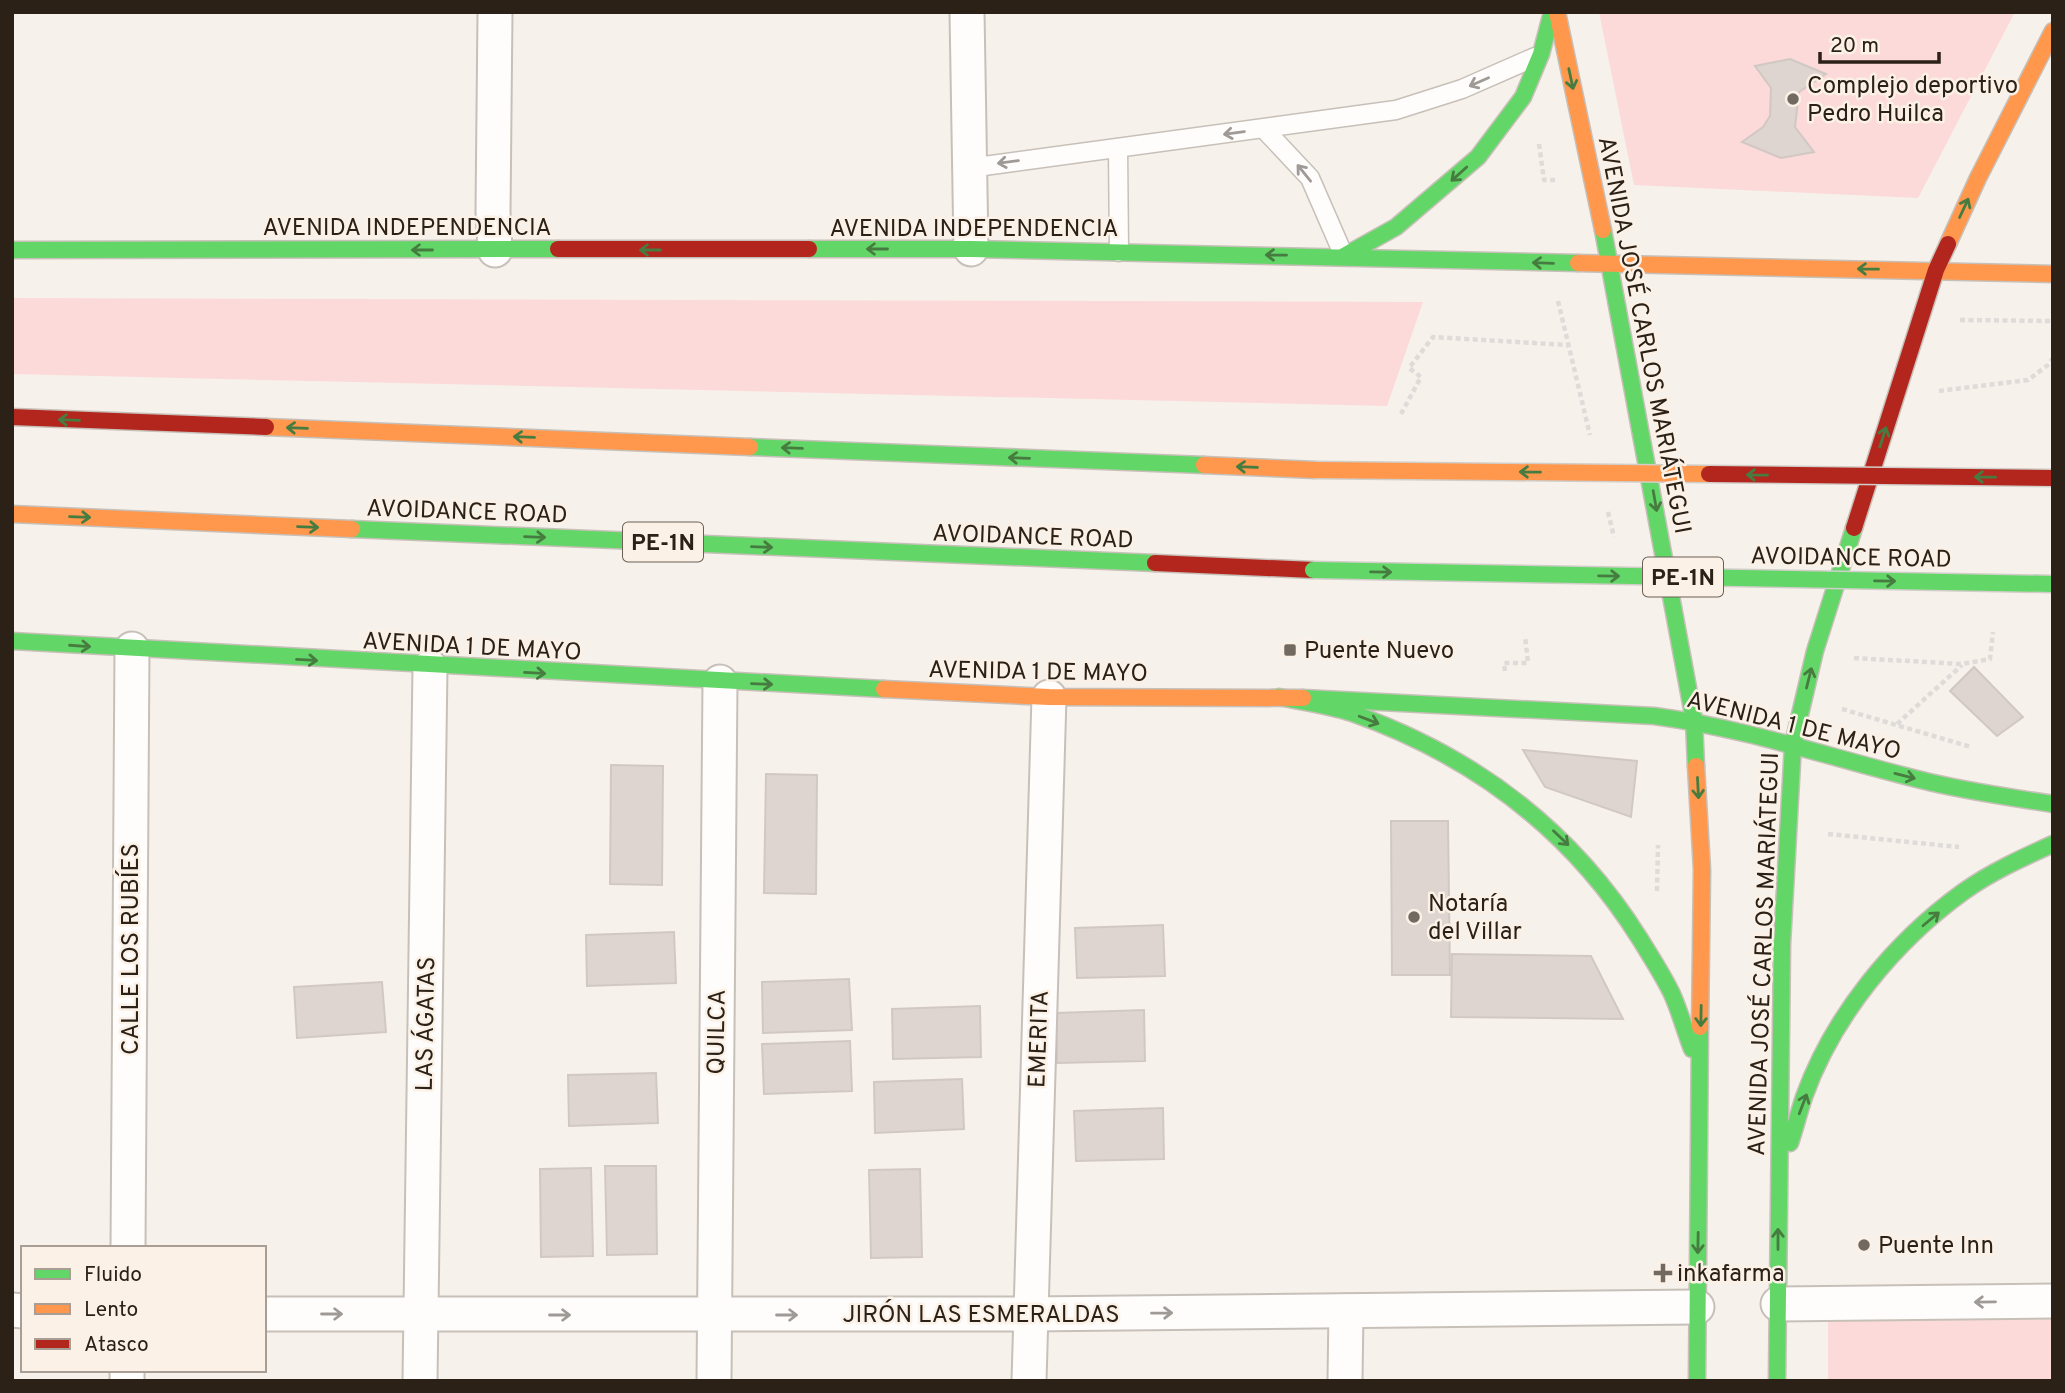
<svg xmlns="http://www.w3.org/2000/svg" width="2065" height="1393" font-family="Overpass,sans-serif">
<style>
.green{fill:#fbdad9}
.building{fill:#ded4d0;stroke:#d2c8c3;stroke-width:2}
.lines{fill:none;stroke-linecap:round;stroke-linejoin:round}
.lane-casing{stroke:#c7c0b8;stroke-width:21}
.street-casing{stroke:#c7c0b8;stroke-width:37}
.fast-casing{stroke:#c7c0b8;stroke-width:19}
.slow-casing{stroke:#c7c0b8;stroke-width:19}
.jam-casing{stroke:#c7c0b8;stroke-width:19}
.path{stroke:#dedbd9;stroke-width:4.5;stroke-dasharray:5 3.5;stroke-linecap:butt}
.lane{stroke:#fefdfc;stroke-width:18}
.street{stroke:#fefdfc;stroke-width:33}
.fast{stroke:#63d668;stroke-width:16}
.slow{stroke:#ff974d;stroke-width:16}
.jam{stroke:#b3261e;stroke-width:16}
.fast-bridge-casing{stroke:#d1cec9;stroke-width:19;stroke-linecap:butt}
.slow-bridge-casing{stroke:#d1cec9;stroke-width:19;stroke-linecap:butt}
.jam-bridge-casing{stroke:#d1cec9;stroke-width:19;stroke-linecap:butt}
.fast-bridge{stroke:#63d668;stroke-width:16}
.slow-bridge{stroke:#ff974d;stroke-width:16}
.jam-bridge{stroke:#b3261e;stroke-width:16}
.oneway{stroke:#477c40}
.oneway2{stroke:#9f9a95}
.poi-dot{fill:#726a61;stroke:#fcf1e6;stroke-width:2.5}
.labels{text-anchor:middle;stroke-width:5;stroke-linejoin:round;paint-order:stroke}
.shield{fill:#fcf1e6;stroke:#6a5f55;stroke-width:2}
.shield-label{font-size:23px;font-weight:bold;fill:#2b2117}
.poi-label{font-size:24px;fill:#2b2117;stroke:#fcf1e6;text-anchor:start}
.street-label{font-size:24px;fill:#2b2117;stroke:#fcf1e6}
</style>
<rect width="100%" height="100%" fill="#f7f1eb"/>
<g class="green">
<path d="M 1599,12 L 2015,12 L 1918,198 L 1634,185 Z"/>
<path d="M 12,298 L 1423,302 L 1387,406 L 12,374 Z"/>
<path d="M 2053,1319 L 2053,1381 L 1828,1381 L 1828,1321 Z"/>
</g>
<g class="building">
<path d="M 1790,59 L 1826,74 L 1799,92 L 1795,127 L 1814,152 L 1781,158 L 1742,142 L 1763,127 L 1770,116 L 1771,88 L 1755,66 Z"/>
<path d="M 1974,667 L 2023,717 L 1997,736 L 1950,691 Z"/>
<path d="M 1523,750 L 1637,761 L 1631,817 L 1545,787 Z"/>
<path d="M 611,765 L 663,766 L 662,885 L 610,884 Z"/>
<path d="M 766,774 L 817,775 L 816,894 L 764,893 Z"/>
<path d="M 1391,821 L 1448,821 L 1450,975 L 1392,975 Z"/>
<path d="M 1163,925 L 1165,976 L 1077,978 L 1075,928 Z"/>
<path d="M 674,932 L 676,983 L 587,986 L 586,935 Z"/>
<path d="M 1452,954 L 1591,956 L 1623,1019 L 1451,1017 Z"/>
<path d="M 849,979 L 852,1030 L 763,1033 L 762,982 Z"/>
<path d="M 382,982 L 386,1032 L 297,1038 L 294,987 Z"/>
<path d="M 980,1006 L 981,1057 L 893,1059 L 892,1009 Z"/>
<path d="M 1144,1010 L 1145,1061 L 1057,1063 L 1056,1013 Z"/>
<path d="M 850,1041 L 852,1091 L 764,1094 L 762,1044 Z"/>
<path d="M 656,1073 L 658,1123 L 569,1126 L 568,1075 Z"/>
<path d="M 962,1079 L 964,1129 L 875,1133 L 874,1082 Z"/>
<path d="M 1163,1108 L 1164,1159 L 1076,1161 L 1074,1111 Z"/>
<path d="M 605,1166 L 656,1166 L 657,1254 L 607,1255 Z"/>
<path d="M 591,1168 L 593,1256 L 541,1257 L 540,1169 Z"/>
<path d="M 920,1169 L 922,1257 L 871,1258 L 869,1170 Z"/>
</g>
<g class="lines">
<g class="lane-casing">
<g id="lane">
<path d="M 1264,129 L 1310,178 L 1344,256"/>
<path d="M 1118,148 L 1119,252"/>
<path d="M 969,168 L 1396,110 L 1462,89 L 1535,57"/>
</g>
</g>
<g class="street-casing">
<g id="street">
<path d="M 495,12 L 493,212 L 495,250"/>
<path d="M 967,12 L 971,249"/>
<path d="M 128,1248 L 132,649"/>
<path d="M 1778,1304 L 2053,1301"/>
<path d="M 12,1310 L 23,1311"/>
<path d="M 264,1314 L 1029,1314 L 1697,1307"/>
<path d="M 127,1381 L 127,1370"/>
<path d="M 420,1381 L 430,667"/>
<path d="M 714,1381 L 720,682"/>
<path d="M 1029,1381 L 1049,697"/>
<path d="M 1345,1381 L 1346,1311"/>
</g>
</g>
<g class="fast-casing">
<g id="fast">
<path d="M 1603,230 L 1694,720 L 1696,766"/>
<path d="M 809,249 L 971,249 L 1578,263"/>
<path d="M 12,250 L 558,249"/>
<path d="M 1344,256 L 1396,227 L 1478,157 L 1523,97 L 1541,54 L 1552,12"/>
<path d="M 750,447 L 1204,465"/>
<path d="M 352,529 L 1155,563"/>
<path d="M 12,641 L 884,689"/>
<path d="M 1279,697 C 1303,702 1328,705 1352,713 C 1474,756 1571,829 1640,939 C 1651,957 1663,975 1672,994 C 1680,1012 1685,1031 1692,1049"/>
<path d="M 1303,698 L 1654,716 C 1745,728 1832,758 1921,780 C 1964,791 2009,797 2053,804"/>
<path d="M 1790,1143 C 1795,1128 1799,1112 1804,1097 C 1833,1016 1894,942 1963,892 C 1991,872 2022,858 2053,844"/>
<path d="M 1697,1381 L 1700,1027"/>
<path d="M 1777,1381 L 1782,944 L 1793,744 L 1815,651 L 1854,528"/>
</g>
</g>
<g class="slow-casing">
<g id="slow">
<path d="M 1557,12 L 1603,230"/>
<path d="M 1948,244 L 1978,178 L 2053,31"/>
<path d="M 1578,263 L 2053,274"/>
<path d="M 266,427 L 750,447"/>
<path d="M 1204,465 L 1315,470"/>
<path d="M 12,514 L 352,529"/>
<path d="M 884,689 L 1049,697 L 1303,698"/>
<path d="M 1696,766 L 1702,870 L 1700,1027"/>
</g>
</g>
<g class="jam-casing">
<g id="jam">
<path d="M 558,249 L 809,249"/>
<path d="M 12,417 L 266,427"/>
<path d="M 1854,528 L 1936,270 L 1948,244"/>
<path d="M 1155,563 L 1313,570"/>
</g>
</g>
<g class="path">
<path d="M 1539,144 L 1544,180 L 1555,180"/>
<path d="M 1558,301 L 1590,435"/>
<path d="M 1960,320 L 2053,321"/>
<path d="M 1939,391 L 2028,380 L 2048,365 L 2053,358"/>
<path d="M 1401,414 L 1421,377 L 1409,368 L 1433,337 L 1568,345"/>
<path d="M 1608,512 L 1614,537"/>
<path d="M 1854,658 L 1962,664 L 1990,659 L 1993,632"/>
<path d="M 1505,671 L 1504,663 L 1528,663 L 1525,636"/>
<path d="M 1842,709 L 1971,747"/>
<path d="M 1897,724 L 1962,665"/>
<path d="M 1828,834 L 1959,847"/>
<path d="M 1657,891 L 1658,845"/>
</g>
<use href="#lane" class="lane"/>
<use href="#street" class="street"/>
<use href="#fast" class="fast"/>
<use href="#slow" class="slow"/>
<use href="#jam" class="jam"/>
<g class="fast-bridge-casing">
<path id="fast-bridge" d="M 1313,570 L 2053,584"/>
</g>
<g class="slow-bridge-casing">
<path id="slow-bridge" d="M 1315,470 L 1709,474"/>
</g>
<g class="jam-bridge-casing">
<path id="jam-bridge" d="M 1709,474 L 2053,478"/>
</g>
<use href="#fast-bridge" class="fast-bridge"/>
<use href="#slow-bridge" class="slow-bridge"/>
<use href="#jam-bridge" class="jam-bridge"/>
</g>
<defs><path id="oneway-shaft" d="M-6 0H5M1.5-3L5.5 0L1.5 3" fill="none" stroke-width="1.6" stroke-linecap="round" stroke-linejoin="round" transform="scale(1.75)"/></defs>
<g class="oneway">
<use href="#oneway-shaft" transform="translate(1571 79) rotate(78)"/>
<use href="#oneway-shaft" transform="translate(1459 174) rotate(138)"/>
<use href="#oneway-shaft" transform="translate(1964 208) rotate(-65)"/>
<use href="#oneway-shaft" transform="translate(877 249) rotate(180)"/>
<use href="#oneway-shaft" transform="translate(422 250) rotate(-180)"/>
<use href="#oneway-shaft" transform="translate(650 250) rotate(180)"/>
<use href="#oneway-shaft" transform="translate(1276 255) rotate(-179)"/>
<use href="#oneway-shaft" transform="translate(1543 263) rotate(-178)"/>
<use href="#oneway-shaft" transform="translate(1868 269) rotate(-179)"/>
<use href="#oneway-shaft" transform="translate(69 420) rotate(-178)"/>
<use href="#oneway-shaft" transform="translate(297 428) rotate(-178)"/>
<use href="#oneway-shaft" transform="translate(524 437) rotate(-178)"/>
<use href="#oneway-shaft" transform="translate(1883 437) rotate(-72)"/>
<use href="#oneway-shaft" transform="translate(792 448) rotate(-178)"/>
<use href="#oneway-shaft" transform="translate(1019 458) rotate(-178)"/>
<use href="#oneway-shaft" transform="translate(1247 467) rotate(-178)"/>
<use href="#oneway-shaft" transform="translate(1530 472) rotate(-179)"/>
<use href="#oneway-shaft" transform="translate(1757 475) rotate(-179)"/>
<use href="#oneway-shaft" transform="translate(1985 477) rotate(-179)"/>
<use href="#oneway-shaft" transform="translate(1655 501) rotate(80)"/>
<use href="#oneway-shaft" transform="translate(80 517) rotate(2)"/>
<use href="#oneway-shaft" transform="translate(308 527) rotate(2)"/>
<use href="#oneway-shaft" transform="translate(535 537) rotate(2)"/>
<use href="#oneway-shaft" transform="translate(762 547) rotate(2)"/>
<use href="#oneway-shaft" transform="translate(1381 572) rotate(1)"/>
<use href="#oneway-shaft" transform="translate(1609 576) rotate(1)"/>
<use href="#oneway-shaft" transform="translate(1885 581) rotate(1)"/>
<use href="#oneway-shaft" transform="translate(80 646) rotate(4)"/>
<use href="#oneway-shaft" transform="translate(307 660) rotate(3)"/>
<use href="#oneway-shaft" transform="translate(535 673) rotate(3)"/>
<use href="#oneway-shaft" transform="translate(1809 678) rotate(-76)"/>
<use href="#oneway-shaft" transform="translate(762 684) rotate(2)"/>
<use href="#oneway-shaft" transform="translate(1369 720) rotate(21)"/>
<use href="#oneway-shaft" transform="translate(1905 776) rotate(14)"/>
<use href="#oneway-shaft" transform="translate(1698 788) rotate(87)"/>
<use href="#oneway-shaft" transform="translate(1561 838) rotate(44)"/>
<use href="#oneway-shaft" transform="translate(1931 919) rotate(-40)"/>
<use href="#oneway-shaft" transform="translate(1701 1016) rotate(91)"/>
<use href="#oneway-shaft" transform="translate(1803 1104) rotate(-69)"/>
<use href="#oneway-shaft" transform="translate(1778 1239) rotate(-90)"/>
<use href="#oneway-shaft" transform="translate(1698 1243) rotate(91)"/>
</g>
<g class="oneway2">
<use href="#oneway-shaft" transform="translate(1479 82) rotate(156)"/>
<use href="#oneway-shaft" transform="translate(1234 133) rotate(172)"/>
<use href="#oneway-shaft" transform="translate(1008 162) rotate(172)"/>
<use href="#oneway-shaft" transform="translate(1304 173) rotate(-129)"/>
<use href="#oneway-shaft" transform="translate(1985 1302) rotate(179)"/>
<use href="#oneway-shaft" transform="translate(1162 1313) rotate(-1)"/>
<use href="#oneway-shaft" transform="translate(332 1314)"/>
<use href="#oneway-shaft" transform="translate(560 1315)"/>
<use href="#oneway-shaft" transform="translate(787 1315)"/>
</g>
<g class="poi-dot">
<circle cx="1793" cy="99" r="7"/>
<rect x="1283" y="643" width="14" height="14" rx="3.5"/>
<circle cx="1414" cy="917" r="7"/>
<circle cx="1864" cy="1245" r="7"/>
<path d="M1659.5 1262.5h7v7h7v7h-7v7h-7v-7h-7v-7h7z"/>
</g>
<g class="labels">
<g class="shield">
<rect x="623" y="522.5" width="80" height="39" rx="5"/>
<rect x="1643" y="557.5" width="80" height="39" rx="5"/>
</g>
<g class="shield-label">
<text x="663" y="550">PE-1N</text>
<text x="1683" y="585">PE-1N</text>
</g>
<g class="poi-label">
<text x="1807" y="93">Complejo deportivo<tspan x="1807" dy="28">Pedro Huilca</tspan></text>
<text x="1304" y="658">Puente Nuevo</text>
<text x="1428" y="911">Notaría<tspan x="1428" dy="28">del Villar</tspan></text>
<text x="1878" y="1253">Puente Inn</text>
<text x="1677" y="1281">inkafarma</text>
</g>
<g class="street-label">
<text x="407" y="235">AVENIDA INDEPENDENCIA</text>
<text x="974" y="236">AVENIDA INDEPENDENCIA</text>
<text transform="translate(1645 335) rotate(79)" y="8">AVENIDA JOSÉ CARLOS MARIÁTEGUI</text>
<text transform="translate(467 511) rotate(2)" y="8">AVOIDANCE ROAD</text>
<text transform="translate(1033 536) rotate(2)" y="8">AVOIDANCE ROAD</text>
<text transform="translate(1851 557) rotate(1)" y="8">AVOIDANCE ROAD</text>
<text transform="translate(472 646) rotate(3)" y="8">AVENIDA 1 DE MAYO</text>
<text transform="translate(1038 671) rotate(1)" y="8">AVENIDA 1 DE MAYO</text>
<text transform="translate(1794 725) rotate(14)" y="8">AVENIDA 1 DE MAYO</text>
<text transform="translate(130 949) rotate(-90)" y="8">CALLE LOS RUBÍES</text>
<text transform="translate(1763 954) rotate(-88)" y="8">AVENIDA JOSÉ CARLOS MARIÁTEGUI</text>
<text transform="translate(425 1024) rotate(-89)" y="8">LAS ÁGATAS</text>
<text transform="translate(716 1032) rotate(-89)" y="8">QUILCA</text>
<text transform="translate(1038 1039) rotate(-88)" y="8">EMERITA</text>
<text x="981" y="1322">JIRÓN LAS ESMERALDAS</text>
</g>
</g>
<rect width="2065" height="1393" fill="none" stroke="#2b2117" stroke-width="28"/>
<rect x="21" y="1246" width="245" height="126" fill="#fcf1e6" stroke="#a89e93" stroke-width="2"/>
<rect x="35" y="1269" width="35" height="10" fill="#63d668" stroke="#a89e93" stroke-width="2"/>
<text x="84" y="1281" font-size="21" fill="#2b2117">Fluido</text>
<rect x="35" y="1304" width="35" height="10" fill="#ff974d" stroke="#a89e93" stroke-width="2"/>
<text x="84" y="1316" font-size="21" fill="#2b2117">Lento</text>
<rect x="35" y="1339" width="35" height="10" fill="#b3261e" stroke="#a89e93" stroke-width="2"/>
<text x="84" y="1351" font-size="21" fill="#2b2117">Atasco</text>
<path d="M1820 52v10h119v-10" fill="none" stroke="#2b2117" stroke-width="3.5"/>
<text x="1830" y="52" font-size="21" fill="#2b2117" stroke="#fcf1e6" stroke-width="5" paint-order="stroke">20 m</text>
</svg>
